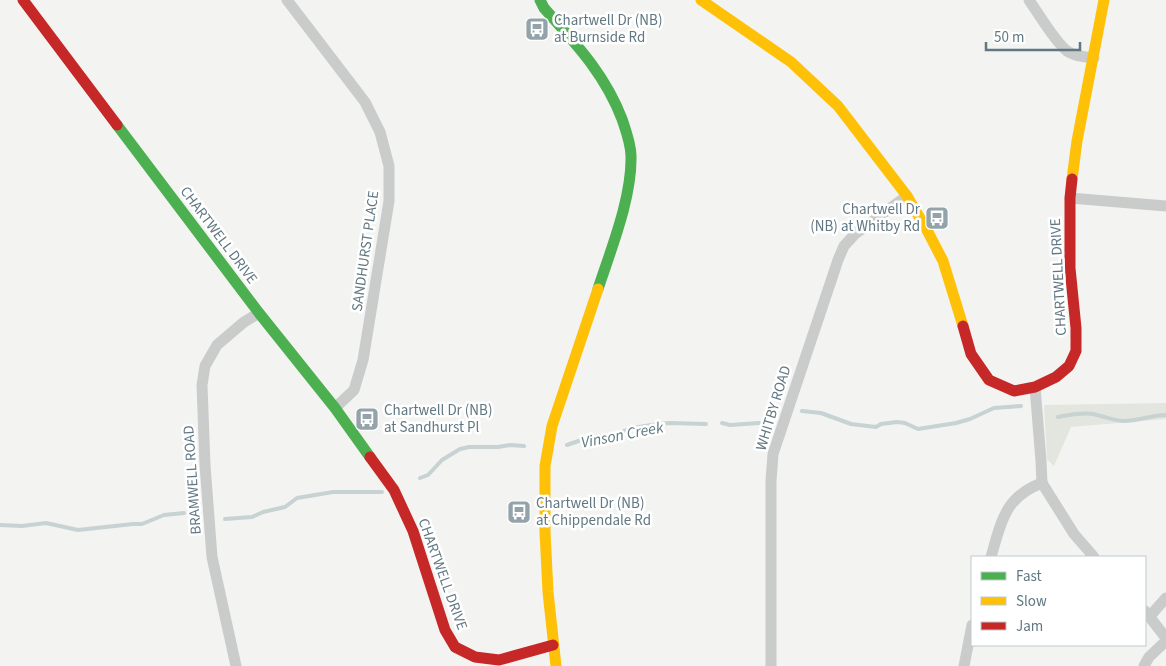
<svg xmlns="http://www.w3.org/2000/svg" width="1166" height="666" font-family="'Source Sans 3',sans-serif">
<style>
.green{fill:#e3e6df}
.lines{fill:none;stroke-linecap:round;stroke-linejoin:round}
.stream{stroke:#c7d2d3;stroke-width:4}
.street{stroke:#cacccc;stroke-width:11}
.fast{stroke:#4caf50;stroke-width:11}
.slow{stroke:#ffc107;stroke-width:11}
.jam{stroke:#c62828;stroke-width:11}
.labels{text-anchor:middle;stroke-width:5;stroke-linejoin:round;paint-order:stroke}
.poi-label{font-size:15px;fill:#617883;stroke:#fff;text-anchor:start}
.street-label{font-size:15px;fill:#617883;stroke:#fff}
.water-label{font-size:16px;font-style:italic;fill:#5d7b80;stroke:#fff}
</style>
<rect width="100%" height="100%" fill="#f3f3f1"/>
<path class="green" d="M 1166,403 L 1166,419 L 1071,427 L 1054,466 L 1047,459 L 1044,405 Z"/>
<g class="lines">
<g class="stream">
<path d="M 802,411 L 821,413 L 851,424 L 876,427 L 881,424 L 897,422 L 905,423 L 918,429 L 956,423 L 970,419 L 994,408 L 1021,406"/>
<path d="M 1058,417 C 1070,415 1081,412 1093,414 C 1103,416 1113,421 1124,421 C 1138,421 1152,415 1166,415"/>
<path d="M 722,423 L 730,425 L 759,423"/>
<path d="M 567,445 L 590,437 L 613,435 L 633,428 L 651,425 L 669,423 L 706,424"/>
<path d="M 420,478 L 428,475 L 442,460 L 460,449 L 469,447 L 498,447 L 510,445 L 524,446"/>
<path d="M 225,519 L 252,517 L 263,512 L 285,507 L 297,498 L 333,492 L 382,492"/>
<path d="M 0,525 L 22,526 L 46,523 L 78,530 L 133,524 L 142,524 L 164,515 L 184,513"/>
</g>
<g class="street">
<path d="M 287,0 L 365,102 L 380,132 L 389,166 L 389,201 L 363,360 L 354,390 L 335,408"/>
<path d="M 1029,0 C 1038,13 1055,42 1067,51 C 1074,56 1085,57 1094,58"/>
<path d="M 1070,198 L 1166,206"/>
<path d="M 1035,387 L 1041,461 L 1042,483"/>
<path d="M 1042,483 L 1074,534 L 1094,557"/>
<path d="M 991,557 C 1001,523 1004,497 1042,483"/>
<path d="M 1145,611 L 1166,638"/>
<path d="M 1150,616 L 1166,598"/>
<path d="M 236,666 L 212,557 L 205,465 L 202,385 L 205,366 L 217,345 L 244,322 L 259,313"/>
<path d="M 771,666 L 771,481 L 773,454 L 838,260 L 844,246 L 855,234 L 907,196"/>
<path d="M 964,666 L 972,625"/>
<path d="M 1144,666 L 1149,657 L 1166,641"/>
</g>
<g class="fast">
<path d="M 540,0 L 544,8 C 576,44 605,74 622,119 C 626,131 631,144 631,156 C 632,198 611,249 598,289"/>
<path d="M 117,125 L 259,313 L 335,408 L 370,457"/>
</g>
<g class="slow">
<path d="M 701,0 L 791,62 L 838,106 L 907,196 L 928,232 L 943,261 L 963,326"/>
<path d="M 1072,179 L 1077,141 L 1104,0"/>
<path d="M 556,666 L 548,592 L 545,532 L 545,466 L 552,426 L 598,289"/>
</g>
<g class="jam">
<path d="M 23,0 L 117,125"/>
<path d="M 963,326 L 971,354 L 989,380 L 1014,391 L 1035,387 L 1056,377 L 1069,366 L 1076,351 L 1076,328 L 1070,268 L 1070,198 L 1072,179"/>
<path d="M 370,457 L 394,490 L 413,531 L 445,630 L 455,647 L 475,657 L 499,660 L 553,645"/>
</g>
</g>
<defs>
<g id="bus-square" transform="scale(1.25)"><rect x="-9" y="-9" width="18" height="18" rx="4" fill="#94a3aa" stroke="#fff"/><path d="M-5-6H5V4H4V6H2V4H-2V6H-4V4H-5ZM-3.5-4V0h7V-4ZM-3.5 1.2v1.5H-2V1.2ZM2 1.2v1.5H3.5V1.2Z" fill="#fff"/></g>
</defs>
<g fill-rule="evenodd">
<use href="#bus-square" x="537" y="29"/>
<use href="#bus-square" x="937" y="218"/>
<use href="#bus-square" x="367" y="419"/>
<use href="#bus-square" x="519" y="512"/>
</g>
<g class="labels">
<g class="poi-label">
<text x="554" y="25">Chartwell Dr (NB)<tspan x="554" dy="17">at Burnside Rd</tspan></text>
<text x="920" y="214" text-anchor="end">Chartwell Dr<tspan x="920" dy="17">(NB) at Whitby Rd</tspan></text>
<text x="384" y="415">Chartwell Dr (NB)<tspan x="384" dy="17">at Sandhurst Pl</tspan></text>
<text x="536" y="508">Chartwell Dr (NB)<tspan x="536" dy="17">at Chippendale Rd</tspan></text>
</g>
<g class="street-label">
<text transform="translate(219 235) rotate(53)" y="5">CHARTWELL DRIVE</text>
<text transform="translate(365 251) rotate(-82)" y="5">SANDHURST PLACE</text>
<text transform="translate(1058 277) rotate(-93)" y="5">CHARTWELL DRIVE</text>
<text transform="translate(773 408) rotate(-73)" y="5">WHITBY ROAD</text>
<text transform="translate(192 480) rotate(-94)" y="5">BRAMWELL ROAD</text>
<text transform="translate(443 574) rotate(70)" y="5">CHARTWELL DRIVE</text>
</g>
<g class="water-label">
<text transform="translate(622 434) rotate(-11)" y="6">Vinson Creek</text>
</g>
</g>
<rect x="971" y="556" width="175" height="90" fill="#ffffff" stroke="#c0c9cd"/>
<rect x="981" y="572" width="25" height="8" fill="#4caf50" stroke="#c0c9cd"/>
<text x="1016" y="581" font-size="15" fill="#617883">Fast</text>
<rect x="981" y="597" width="25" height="8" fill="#ffc107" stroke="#c0c9cd"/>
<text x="1016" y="606" font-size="15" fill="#617883">Slow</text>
<rect x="981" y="622" width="25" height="8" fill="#c62828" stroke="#c0c9cd"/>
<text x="1016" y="631" font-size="15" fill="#617883">Jam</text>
<path d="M986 42v8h94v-8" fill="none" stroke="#617883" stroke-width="2.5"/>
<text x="994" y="42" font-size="15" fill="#617883" stroke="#ffffff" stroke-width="4" paint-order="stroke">50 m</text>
</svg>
